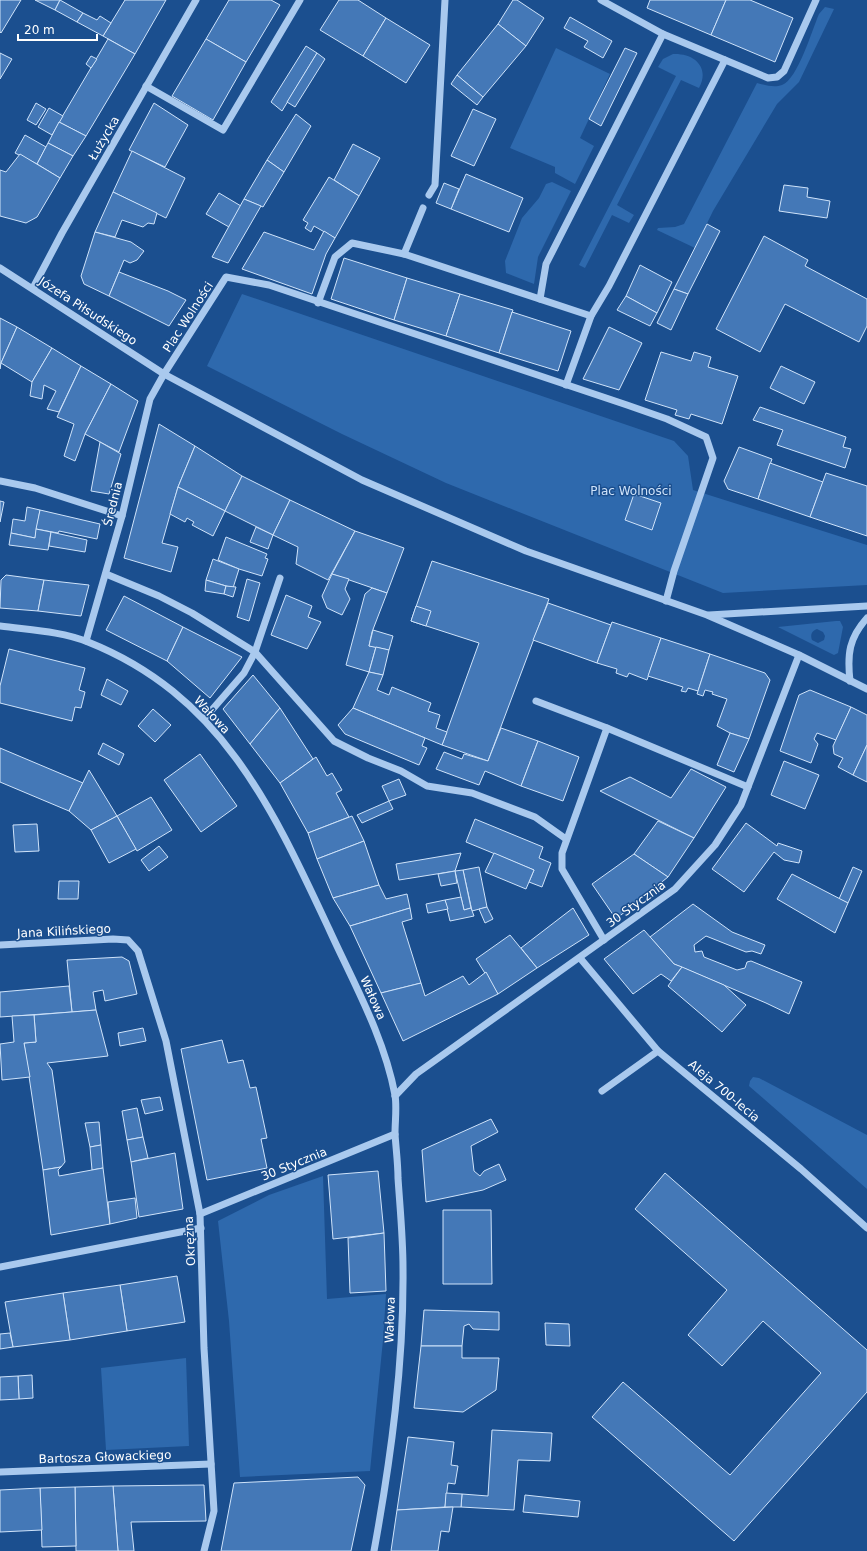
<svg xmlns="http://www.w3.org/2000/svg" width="867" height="1551" font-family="'DejaVu Sans',sans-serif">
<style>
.green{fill:#2e69ad;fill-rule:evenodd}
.building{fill:#4478b7;stroke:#cfe3fa}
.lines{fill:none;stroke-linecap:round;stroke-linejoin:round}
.minor{stroke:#a9c9ee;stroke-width:7}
.labels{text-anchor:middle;stroke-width:3;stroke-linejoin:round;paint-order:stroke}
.street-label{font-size:12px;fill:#fff;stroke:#1b4f8f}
.park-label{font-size:12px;fill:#cfe3fa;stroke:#1b4f8f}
</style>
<rect width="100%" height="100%" fill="#1b4f8f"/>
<g class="green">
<path d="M 825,7 L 834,9 L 799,82 L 777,104 L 713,211 L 695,248 L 657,230 L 658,228 L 675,227 L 684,224 L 757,83 C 765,85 774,88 782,85 C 798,79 812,30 819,14 Z"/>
<path d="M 556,48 L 610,74 L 580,138 L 594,146 L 575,184 L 555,173 L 555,167 L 510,148 Z"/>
<path d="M 673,54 C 695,53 710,68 699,88 L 681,80 L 617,205 L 634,215 L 629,223 L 612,215 L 585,268 L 579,265 L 676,76 L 658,67 L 663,59 Z"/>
<path d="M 552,182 L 571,191 L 538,257 L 534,284 L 506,273 L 505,261 L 522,218 L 539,198 L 546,184 Z"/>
<path d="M 242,294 L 674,441 L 688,456 L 693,490 L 867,545 L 867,585 L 723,593 L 446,483 L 342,434 L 207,366 Z"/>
<path d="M 836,621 L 840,621 L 843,627 L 838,653 L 834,655 L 778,627 ZM 817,629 L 823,632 L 825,636 L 824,640 L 818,643 L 812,640 C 810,634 812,631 817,629 Z"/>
<path d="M 753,1077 L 759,1078 L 867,1135 L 867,1189 L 749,1086 L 750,1081 Z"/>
<path d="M 323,1176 L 327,1299 L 386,1294 L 383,1340 L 370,1471 L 240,1477 L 229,1321 L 218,1221 L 269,1195 Z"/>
<path d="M 186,1358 L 189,1446 L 106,1450 L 101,1368 Z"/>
</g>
<g class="building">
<path d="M 0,0 L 21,0 L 1,33 L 0,32 Z"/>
<path d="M 35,0 L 60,0 L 55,10 Z"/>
<path d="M 60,0 L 83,13 L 77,22 L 55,10 Z"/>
<path d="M 125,0 L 166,0 L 135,54 L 103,36 Z"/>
<path d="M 229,0 L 271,0 L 280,5 L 246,62 L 206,39 Z"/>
<path d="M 339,0 L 358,0 L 386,18 L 363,56 L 320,30 Z"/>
<path d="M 513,0 L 517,0 L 544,18 L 526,46 L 498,24 Z"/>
<path d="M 650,0 L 726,0 L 711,35 L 647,8 Z"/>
<path d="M 726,0 L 750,0 L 793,18 L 775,62 L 711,35 Z"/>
<path d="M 83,13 L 97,20 L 100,16 L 111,23 L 103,36 L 77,22 Z"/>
<path d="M 570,17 L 612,41 L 603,58 L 584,47 L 588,41 L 564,28 Z"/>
<path d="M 386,18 L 430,45 L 406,83 L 363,56 Z"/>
<path d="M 498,24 L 526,46 L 483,97 L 457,75 Z"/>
<path d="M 108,39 L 135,54 L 86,136 L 59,122 Z"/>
<path d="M 206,39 L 246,62 L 213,120 L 172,96 Z"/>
<path d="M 306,46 L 317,53 L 282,111 L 271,102 Z"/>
<path d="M 625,48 L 637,53 L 601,126 L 589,119 Z"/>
<path d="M 0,53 L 12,59 L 0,79 Z"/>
<path d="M 317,53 L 325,59 L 295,107 L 287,102 Z"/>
<path d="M 91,56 L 97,59 L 91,68 L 86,64 Z"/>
<path d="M 457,75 L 483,97 L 477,105 L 451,84 Z"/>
<path d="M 36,103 L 46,109 L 36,125 L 27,120 Z"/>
<path d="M 154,103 L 188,125 L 165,167 L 129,150 Z"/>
<path d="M 49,108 L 63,116 L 52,135 L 38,127 Z"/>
<path d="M 473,109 L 496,119 L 474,166 L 451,156 Z"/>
<path d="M 296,114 L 311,126 L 284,172 L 267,160 Z"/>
<path d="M 59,122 L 86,136 L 73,156 L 48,143 Z"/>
<path d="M 25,135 L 46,147 L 37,164 L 15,153 Z"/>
<path d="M 48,143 L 73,156 L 60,178 L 37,164 Z"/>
<path d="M 353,144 L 380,158 L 359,196 L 334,180 Z"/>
<path d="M 132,151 L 185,178 L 166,218 L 113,192 Z"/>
<path d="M 20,154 L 60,178 L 37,217 L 26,223 L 0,216 L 0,170 L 6,172 Z"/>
<path d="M 267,160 L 284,172 L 263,207 L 244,199 Z"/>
<path d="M 466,174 L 523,198 L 509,232 L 451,209 Z"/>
<path d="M 329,177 L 359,196 L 335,238 L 314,226 L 311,232 L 305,228 L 308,223 L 303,220 Z"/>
<path d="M 444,183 L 459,189 L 451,209 L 436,203 Z"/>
<path d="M 784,185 L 808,188 L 807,197 L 830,201 L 827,218 L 779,211 Z"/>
<path d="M 113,192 L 157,213 L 154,224 L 148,223 L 143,227 L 122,220 L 115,237 L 95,232 Z"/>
<path d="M 219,193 L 241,206 L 229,227 L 206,214 Z"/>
<path d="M 244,199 L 261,206 L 228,263 L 212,257 Z"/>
<path d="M 707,224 L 720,231 L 688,294 L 674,289 Z"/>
<path d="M 324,231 L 335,238 L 326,254 L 312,294 L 242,269 L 264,232 L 314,250 Z"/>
<path d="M 95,232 L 131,242 L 144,251 L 137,260 L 130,263 L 124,260 L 109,296 L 84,284 L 81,276 Z"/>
<path d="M 764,236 L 808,260 L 805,266 L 867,299 L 867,326 L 859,342 L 785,304 L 760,352 L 716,329 Z"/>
<path d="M 344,258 L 407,278 L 394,320 L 331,299 Z"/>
<path d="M 640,265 L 672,282 L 657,313 L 626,296 Z"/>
<path d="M 119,272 L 168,291 L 186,300 L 169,326 L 109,296 Z"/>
<path d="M 407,278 L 460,294 L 446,336 L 394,320 Z"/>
<path d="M 674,289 L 688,294 L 671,330 L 657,323 Z"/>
<path d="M 460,294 L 513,310 L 499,353 L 446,336 Z"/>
<path d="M 626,296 L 657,313 L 650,326 L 617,310 Z"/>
<path d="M 512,312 L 571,331 L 558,371 L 499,353 Z"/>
<path d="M 0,318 L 17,327 L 1,363 L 0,369 Z"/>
<path d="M 17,327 L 52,348 L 32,382 L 1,363 Z"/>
<path d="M 609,327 L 642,343 L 619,390 L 583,379 Z"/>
<path d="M 52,348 L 81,366 L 59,412 L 47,409 L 56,391 L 44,385 L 42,399 L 30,396 L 32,382 Z"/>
<path d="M 661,352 L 691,361 L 694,352 L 711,357 L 708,367 L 738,376 L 722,424 L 691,414 L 689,419 L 675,415 L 677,410 L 645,400 Z"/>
<path d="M 81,366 L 111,384 L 85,434 L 75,461 L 64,456 L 74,424 L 57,417 Z"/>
<path d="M 781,366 L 815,382 L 804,404 L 770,388 Z"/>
<path d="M 111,384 L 138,401 L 119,452 L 85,434 Z"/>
<path d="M 760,407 L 846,437 L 843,447 L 851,449 L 845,468 L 777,445 L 783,430 L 753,420 Z"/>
<path d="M 159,424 L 195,446 L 178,487 L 162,543 L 178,547 L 171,572 L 124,558 Z"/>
<path d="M 100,442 L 121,454 L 109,494 L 91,491 Z"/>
<path d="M 195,446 L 242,476 L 225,511 L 178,487 Z"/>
<path d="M 739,447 L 772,459 L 758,499 L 728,489 L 724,481 Z"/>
<path d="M 770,463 L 823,482 L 810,517 L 758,499 Z"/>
<path d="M 826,473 L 867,486 L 867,536 L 810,517 Z"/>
<path d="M 242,476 L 290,500 L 273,535 L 225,511 Z"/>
<path d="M 178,487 L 225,511 L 213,536 L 192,525 L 194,522 L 187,518 L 185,522 L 170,514 Z"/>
<path d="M 634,494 L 661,503 L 652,530 L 625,520 Z"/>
<path d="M 290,500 L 355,531 L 328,580 L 296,564 L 298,547 L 273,535 Z"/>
<path d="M 0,501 L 4,502 L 0,522 Z"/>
<path d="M 27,507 L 40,510 L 35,538 L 11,533 L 13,519 L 25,521 Z"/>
<path d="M 40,510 L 100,524 L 97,539 L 59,531 L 58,533 L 36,529 Z"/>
<path d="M 256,527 L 273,535 L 268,549 L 250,542 Z"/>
<path d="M 36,529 L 51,532 L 48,550 L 9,545 L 11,533 L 35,538 Z"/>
<path d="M 355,531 L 404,548 L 387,593 L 332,574 Z"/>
<path d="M 51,532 L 87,540 L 85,552 L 49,546 Z"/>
<path d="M 226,537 L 267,554 L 265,558 L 268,559 L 262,576 L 239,569 L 218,560 Z"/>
<path d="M 213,559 L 239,569 L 233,588 L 206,580 Z"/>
<path d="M 432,561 L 549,599 L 488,761 L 442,745 L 479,643 L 411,621 Z"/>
<path d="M 332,574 L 349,579 L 345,589 L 350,599 L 342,615 L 327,608 L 322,596 Z"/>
<path d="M 6,575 L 44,580 L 38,611 L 0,608 L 1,580 Z"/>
<path d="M 247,579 L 260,583 L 249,621 L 237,617 Z"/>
<path d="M 44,580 L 89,585 L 81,616 L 38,611 Z"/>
<path d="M 206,580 L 226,586 L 224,594 L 205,591 Z"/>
<path d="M 226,586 L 236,587 L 233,597 L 224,594 Z"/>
<path d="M 372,588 L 387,593 L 372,632 L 369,646 L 376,647 L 369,672 L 346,665 L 365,594 Z"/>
<path d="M 286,595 L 312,606 L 308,617 L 321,622 L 307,649 L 271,635 Z"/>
<path d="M 124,596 L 183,627 L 167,661 L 106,630 Z"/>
<path d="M 548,603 L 611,625 L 597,663 L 533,640 Z"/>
<path d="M 416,606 L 431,611 L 426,626 L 411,621 Z"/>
<path d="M 612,622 L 661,638 L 647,680 L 629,673 L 627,677 L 616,673 L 617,669 L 597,663 Z"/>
<path d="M 183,627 L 242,657 L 210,698 L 167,661 Z"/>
<path d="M 373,630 L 393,636 L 389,650 L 369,646 Z"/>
<path d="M 661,638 L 710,654 L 698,691 L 688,688 L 686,692 L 681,691 L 683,687 L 648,676 Z"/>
<path d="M 376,647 L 389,650 L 383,675 L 369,672 Z"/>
<path d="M 9,649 L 85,668 L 79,690 L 85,692 L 81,708 L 75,707 L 72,721 L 0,703 L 0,686 Z"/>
<path d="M 710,654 L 765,673 L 770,680 L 749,739 L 730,733 L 717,726 L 727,699 L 712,694 L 713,692 L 705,690 L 703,696 L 697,694 Z"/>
<path d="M 369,672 L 383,675 L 377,690 L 389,695 L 392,687 L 431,703 L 428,711 L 440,715 L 436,728 L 447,732 L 442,745 L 353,708 Z"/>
<path d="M 253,675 L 280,708 L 250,744 L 223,709 Z"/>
<path d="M 107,679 L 128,691 L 121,705 L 101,695 Z"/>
<path d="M 810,690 L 851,707 L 836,740 L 817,733 L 814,739 L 818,744 L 811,763 L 780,751 L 799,695 Z"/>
<path d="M 851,707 L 867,715 L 867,745 L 853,775 L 838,767 L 843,758 L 834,754 L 833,746 Z"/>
<path d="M 280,708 L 313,759 L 280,783 L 250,744 Z"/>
<path d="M 353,708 L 425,738 L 422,746 L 427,748 L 419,765 L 345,734 L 338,725 Z"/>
<path d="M 153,709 L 171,725 L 155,742 L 138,726 Z"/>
<path d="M 501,728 L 538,741 L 521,786 L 485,771 L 479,785 L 436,769 L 444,752 L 462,759 L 464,754 L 488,761 Z"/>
<path d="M 730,733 L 749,739 L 734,772 L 717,765 Z"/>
<path d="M 538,741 L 579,757 L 563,801 L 521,786 Z"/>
<path d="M 103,743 L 124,754 L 119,765 L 98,754 Z"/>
<path d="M 867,745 L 867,782 L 853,775 Z"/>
<path d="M 0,748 L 83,783 L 69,811 L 0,782 Z"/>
<path d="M 200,754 L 237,806 L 201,832 L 164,780 Z"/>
<path d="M 316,757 L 327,776 L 332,773 L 342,790 L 336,793 L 349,817 L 308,833 L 280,783 Z"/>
<path d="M 784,761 L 819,775 L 805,809 L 771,795 Z"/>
<path d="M 691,769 L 726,787 L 694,838 L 600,791 L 630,777 L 671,798 Z"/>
<path d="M 89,770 L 117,816 L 91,830 L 69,811 Z"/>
<path d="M 399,779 L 406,795 L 389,801 L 382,786 Z"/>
<path d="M 151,797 L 172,830 L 137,851 L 117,816 Z"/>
<path d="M 389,801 L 393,809 L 362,823 L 357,815 Z"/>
<path d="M 117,816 L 136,849 L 109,863 L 91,830 Z"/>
<path d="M 352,816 L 364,841 L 317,859 L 308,833 Z"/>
<path d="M 475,819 L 543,847 L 539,858 L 551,863 L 542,887 L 529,882 L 534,870 L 466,842 Z"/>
<path d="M 658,821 L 694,838 L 668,877 L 634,854 Z"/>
<path d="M 746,823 L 777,846 L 778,843 L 802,851 L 799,863 L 784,860 L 774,852 L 744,892 L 712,869 Z"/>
<path d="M 37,824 L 39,851 L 15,852 L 13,825 Z"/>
<path d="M 364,841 L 379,885 L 333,898 L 317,859 Z"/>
<path d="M 159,846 L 168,857 L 149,871 L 141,860 Z"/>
<path d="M 461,853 L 455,871 L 399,880 L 396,864 Z"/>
<path d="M 494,853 L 534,870 L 526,889 L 485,872 Z"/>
<path d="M 634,854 L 668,877 L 616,919 L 592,884 Z"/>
<path d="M 479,867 L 487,907 L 472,911 L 463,870 Z"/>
<path d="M 853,867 L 862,871 L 848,903 L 839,899 Z"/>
<path d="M 463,870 L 471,908 L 464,910 L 455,871 Z"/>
<path d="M 455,871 L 457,883 L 441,886 L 438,874 Z"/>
<path d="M 792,874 L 848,903 L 835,933 L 777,899 Z"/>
<path d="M 59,881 L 79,881 L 78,899 L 58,899 Z"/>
<path d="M 379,885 L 386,899 L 407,894 L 410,908 L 350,926 L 333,898 Z"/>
<path d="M 461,897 L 464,910 L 471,908 L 474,916 L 450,921 L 445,900 Z"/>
<path d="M 445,900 L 448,909 L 428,913 L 426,904 Z"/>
<path d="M 693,904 L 732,932 L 765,945 L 761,954 L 752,951 L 746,952 L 706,936 L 694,945 L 695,952 L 702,951 L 704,957 L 737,970 L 745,968 L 747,962 L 751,961 L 802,982 L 789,1014 L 766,1003 L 674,964 L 650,937 Z"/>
<path d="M 487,907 L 493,919 L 485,923 L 479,909 Z"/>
<path d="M 410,908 L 412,919 L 402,922 L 421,983 L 381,993 L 350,926 Z"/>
<path d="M 573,908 L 589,935 L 537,968 L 521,948 Z"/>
<path d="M 644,930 L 674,964 L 682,967 L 671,981 L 661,974 L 633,994 L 604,959 Z"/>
<path d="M 510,935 L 537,968 L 498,994 L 476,959 Z"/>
<path d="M 122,957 L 129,961 L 137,994 L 105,1001 L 103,990 L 93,992 L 96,1010 L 72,1012 L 67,960 Z"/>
<path d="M 682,967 L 724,985 L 746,1005 L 722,1032 L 668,986 Z"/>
<path d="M 486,972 L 498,994 L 403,1041 L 381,993 L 421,983 L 425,996 L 463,976 L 469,985 Z"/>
<path d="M 69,986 L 72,1012 L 0,1017 L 0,992 Z"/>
<path d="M 96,1010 L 108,1056 L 47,1063 L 52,1070 L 65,1162 L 61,1167 L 43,1170 L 24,1043 L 36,1042 L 34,1015 Z"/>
<path d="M 34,1015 L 36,1042 L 24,1043 L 30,1077 L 2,1080 L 0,1044 L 14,1042 L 12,1016 Z"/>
<path d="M 143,1028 L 146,1041 L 120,1046 L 118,1033 Z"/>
<path d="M 222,1040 L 228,1063 L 243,1060 L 250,1088 L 256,1087 L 267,1138 L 261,1139 L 267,1168 L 207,1180 L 181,1049 Z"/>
<path d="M 160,1097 L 163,1110 L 145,1114 L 141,1100 Z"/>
<path d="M 137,1108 L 143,1137 L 127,1140 L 122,1111 Z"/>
<path d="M 491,1119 L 498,1132 L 471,1146 L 474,1171 L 480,1176 L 484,1171 L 499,1164 L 506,1180 L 483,1190 L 426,1202 L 422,1150 Z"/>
<path d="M 99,1122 L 101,1145 L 90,1147 L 85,1123 Z"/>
<path d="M 143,1137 L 148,1158 L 131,1162 L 127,1140 Z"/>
<path d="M 101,1145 L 103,1168 L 92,1170 L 90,1147 Z"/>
<path d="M 175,1153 L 183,1209 L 139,1217 L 131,1162 Z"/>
<path d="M 61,1167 L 58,1170 L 59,1176 L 103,1168 L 110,1224 L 51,1235 L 43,1170 Z"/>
<path d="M 378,1171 L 384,1233 L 333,1239 L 328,1175 Z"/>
<path d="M 665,1173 L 867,1350 L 867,1392 L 734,1541 L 592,1417 L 623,1382 L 730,1475 L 821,1373 L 763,1321 L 722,1366 L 688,1335 L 727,1290 L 635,1209 Z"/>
<path d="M 135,1198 L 137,1218 L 110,1224 L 108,1202 Z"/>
<path d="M 443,1210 L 491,1210 L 492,1284 L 443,1284 Z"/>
<path d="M 384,1233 L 386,1291 L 350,1293 L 348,1238 Z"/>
<path d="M 177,1276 L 185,1322 L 127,1331 L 120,1285 Z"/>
<path d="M 120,1285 L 127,1331 L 70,1340 L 63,1293 Z"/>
<path d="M 63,1293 L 70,1340 L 13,1347 L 5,1302 Z"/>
<path d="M 424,1310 L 499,1312 L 499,1330 L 473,1329 L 469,1324 L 464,1326 L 462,1346 L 421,1346 Z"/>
<path d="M 545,1323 L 569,1324 L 570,1346 L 546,1345 Z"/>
<path d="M 10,1333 L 13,1347 L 0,1349 L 0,1334 Z"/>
<path d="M 421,1346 L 462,1346 L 462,1358 L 499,1358 L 496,1390 L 463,1412 L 414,1408 Z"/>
<path d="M 32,1375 L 33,1398 L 19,1399 L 18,1376 Z"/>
<path d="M 18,1376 L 19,1399 L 0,1400 L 0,1377 Z"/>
<path d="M 492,1430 L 552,1433 L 550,1461 L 518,1460 L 514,1510 L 461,1507 L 462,1494 L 488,1496 Z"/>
<path d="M 408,1437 L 454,1442 L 451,1465 L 458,1466 L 455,1484 L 448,1483 L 445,1507 L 397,1510 Z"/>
<path d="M 358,1477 L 365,1485 L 351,1551 L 221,1551 L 234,1483 Z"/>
<path d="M 204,1485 L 206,1521 L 131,1522 L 134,1551 L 118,1551 L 113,1486 Z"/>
<path d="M 113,1486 L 118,1551 L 76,1551 L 75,1487 Z"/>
<path d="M 75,1487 L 76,1546 L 42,1547 L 40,1488 Z"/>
<path d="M 40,1488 L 42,1530 L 0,1532 L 0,1490 Z"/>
<path d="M 446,1493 L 462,1494 L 461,1507 L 445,1507 Z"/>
<path d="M 525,1495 L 580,1501 L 578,1517 L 523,1512 Z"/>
<path d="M 453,1507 L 449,1532 L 441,1531 L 438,1551 L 391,1551 L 397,1510 Z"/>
</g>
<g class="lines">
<g class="minor">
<path d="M 601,0 L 663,34 L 768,78 L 777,77 L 784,71 L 816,0"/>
<path d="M 146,86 L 223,130 L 300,0"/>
<path d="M 429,195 L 435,185 L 445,0"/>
<path d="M 404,254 L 423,208"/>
<path d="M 0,268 L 164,374 L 362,480 L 526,551 L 707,615 L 799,655 L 867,689"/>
<path d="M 33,288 L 62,233 L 196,0"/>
<path d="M 540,299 L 546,264 L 663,34"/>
<path d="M 318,303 L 335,257 L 352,243 L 404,254 L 591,316"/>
<path d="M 566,385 L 591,316 L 609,286 L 725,60"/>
<path d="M 0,481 L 35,488 L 122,516"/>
<path d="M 106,574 L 159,596 L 192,613 L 255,652 L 334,741 L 368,758 L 401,771 L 427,786 L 472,793 L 535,817 L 566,839"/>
<path d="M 709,615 L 867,606"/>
<path d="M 0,626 C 29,630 61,631 88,642 C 221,695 272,807 329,929 C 353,982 384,1036 395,1095 C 397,1107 395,1121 395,1134 C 396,1149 398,1164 398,1178 C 400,1208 403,1238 403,1268 C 404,1363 391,1458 374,1551"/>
<path d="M 86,641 L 122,516 L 150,399 L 164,374 L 226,277 L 269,285 L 627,405 L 667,419 L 706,437 L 713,458 L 674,571 L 666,601"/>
<path d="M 850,681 C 847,654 849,638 867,618"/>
<path d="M 536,701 L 607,728 L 748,787"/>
<path d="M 204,719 L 244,673 L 255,652 L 280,578"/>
<path d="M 604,940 L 562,869 L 562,853 L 607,728"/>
<path d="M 0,945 L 113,939 L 128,940 L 138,951 L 166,1041 L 200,1214 L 204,1348 L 214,1511 L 204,1551"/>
<path d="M 580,958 L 658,1051 L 801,1169 L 867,1228"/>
<path d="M 602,1091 L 658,1051"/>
<path d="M 395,1096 L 416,1074 L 675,889 L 715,845 L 741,805 L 799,655"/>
<path d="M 200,1214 L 395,1134"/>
<path d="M 0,1267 L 201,1228"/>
<path d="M 0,1472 L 211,1464"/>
</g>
</g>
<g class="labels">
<g class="street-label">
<text transform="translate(104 138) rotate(-60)" y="4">Łużycka</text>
<text transform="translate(88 311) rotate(33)" y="4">Józefa Piłsudskiego</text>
<text transform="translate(188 317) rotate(-57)" y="4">Plac Wolności</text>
<text transform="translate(113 504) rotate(-76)" y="4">Średnia</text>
<text transform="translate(212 715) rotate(47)" y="4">Wałowa</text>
<text transform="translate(636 904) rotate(-36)" y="4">30 Stycznia</text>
<text transform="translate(64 931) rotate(-3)" y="4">Jana Kilińskiego</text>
<text transform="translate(373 998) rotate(66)" y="4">Wałowa</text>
<text transform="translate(724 1091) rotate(40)" y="4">Aleja 700-lecia</text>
<text transform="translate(294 1164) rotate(-22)" y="4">30 Stycznia</text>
<text transform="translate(190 1241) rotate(-93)" y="4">Okrężna</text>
<text transform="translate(390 1320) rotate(-88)" y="4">Wałowa</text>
<text transform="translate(105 1457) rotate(-2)" y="4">Bartosza Głowackiego</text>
</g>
<g class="park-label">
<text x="631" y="495">Plac Wolności</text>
</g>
</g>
<path d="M18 34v6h79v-6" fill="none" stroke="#ffffff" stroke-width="2"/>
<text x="24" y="34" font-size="12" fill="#ffffff" stroke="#1b4f8f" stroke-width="3" paint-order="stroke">20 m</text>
</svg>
